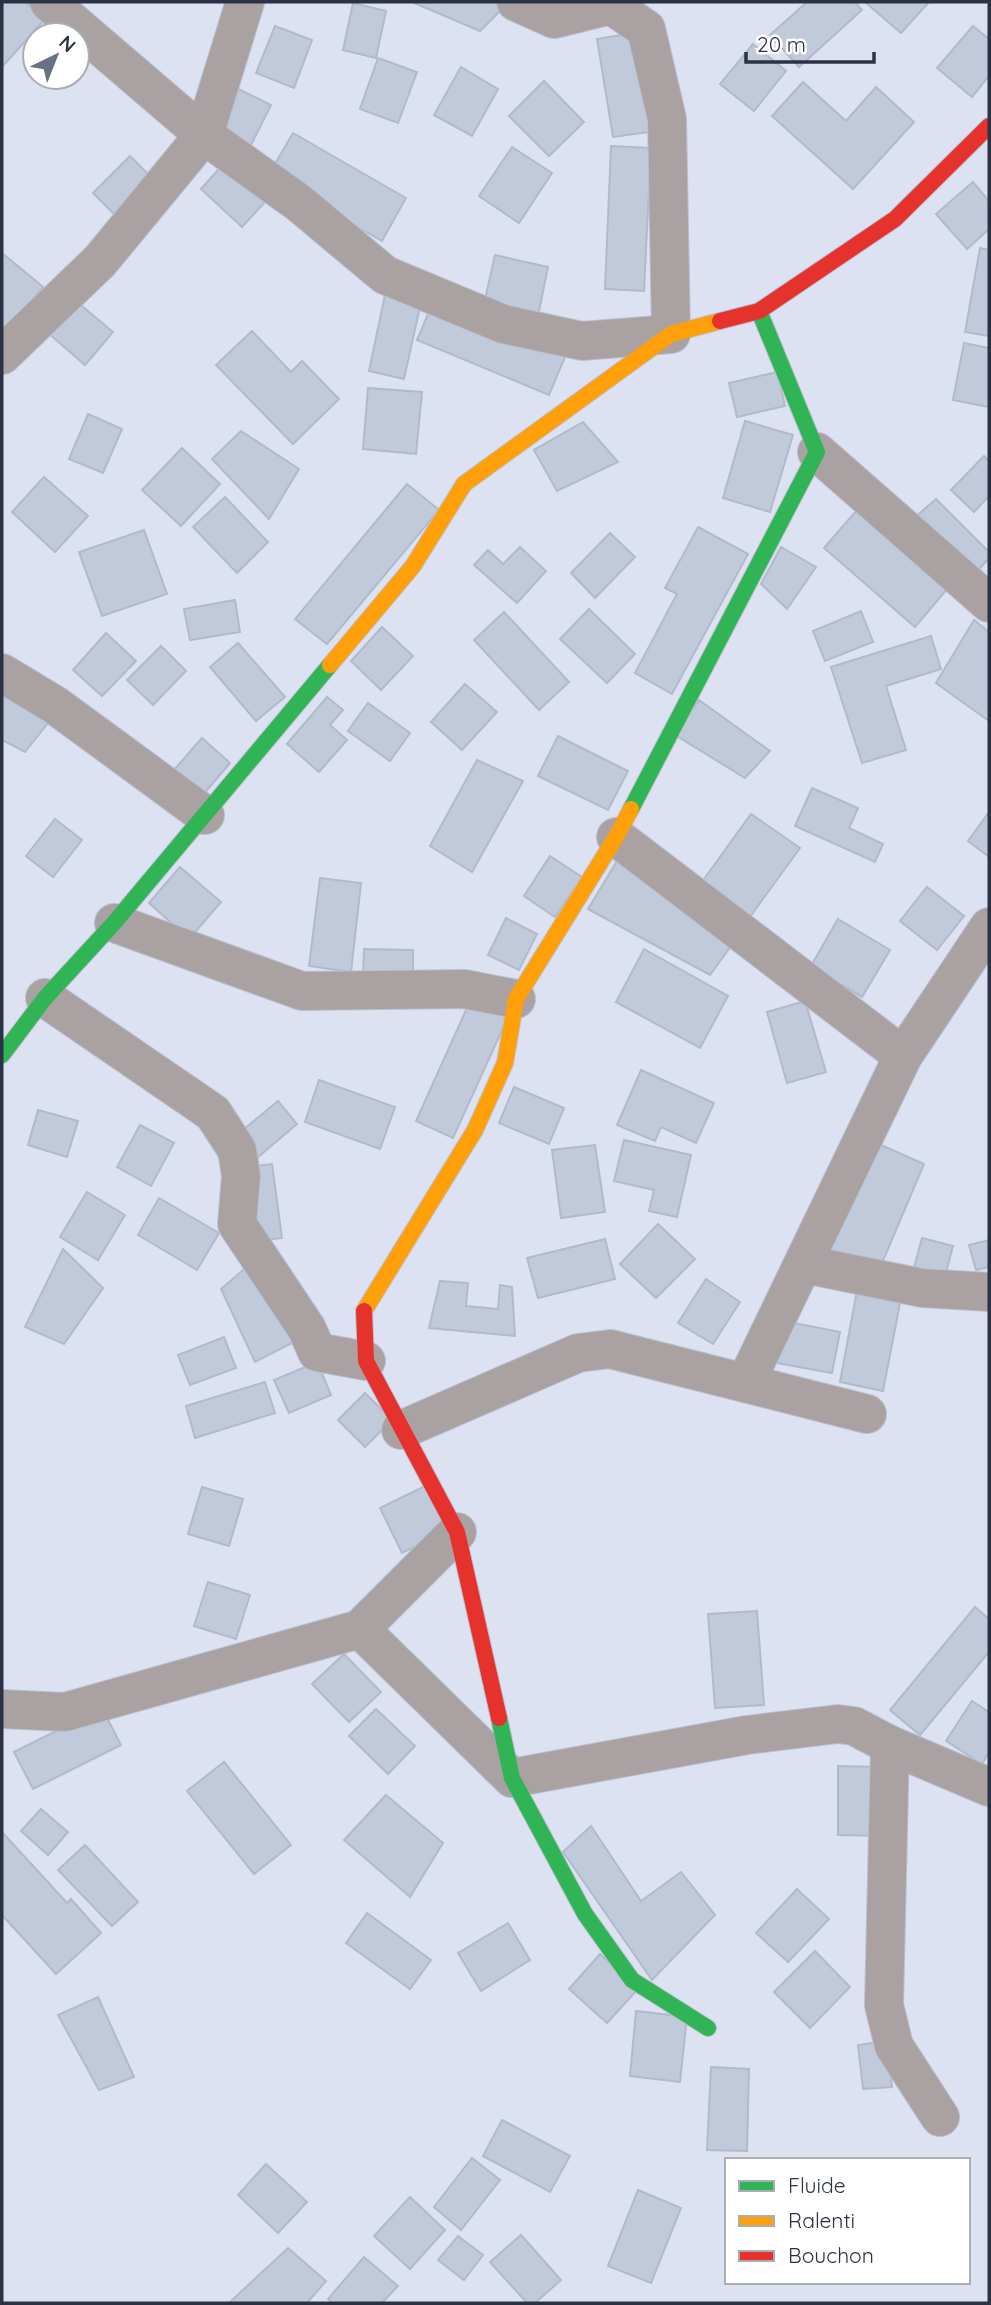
<svg xmlns="http://www.w3.org/2000/svg" width="991" height="2305" font-family="Quicksand,sans-serif">
<style>
.building{fill:#c1cadb;stroke:#b1baca;stroke-width:2}
.lines{fill:none;stroke-linecap:round;stroke-linejoin:round}
.street-casing{stroke:#bbc0cf;stroke-width:40}
.fast-casing{stroke:#bbc0cf;stroke-width:18}
.slow-casing{stroke:#bbc0cf;stroke-width:18}
.jam-casing{stroke:#bbc0cf;stroke-width:18}
.street{stroke:#a9a1a2;stroke-width:38}
.fast{stroke:#30b455;stroke-width:16}
.slow{stroke:#ff9f0a;stroke-width:16}
.jam{stroke:#e5322d;stroke-width:16}
</style>
<rect width="100%" height="100%" fill="#dde2f3"/>
<g class="building">
<path d="M 3,2 L 25,2 L 45,19 L 2,67 Z"/>
<path d="M 412,2 L 500,2 L 506,5 L 480,31 Z"/>
<path d="M 807,2 L 855,2 L 862,10 L 799,67 L 770,35 Z"/>
<path d="M 865,2 L 929,2 L 901,33 Z"/>
<path d="M 353,3 L 386,11 L 376,58 L 343,50 Z"/>
<path d="M 275,26 L 312,40 L 294,88 L 256,73 Z"/>
<path d="M 973,26 L 989,39 L 989,76 L 972,97 L 937,68 Z"/>
<path d="M 640,32 L 657,131 L 613,137 L 597,39 Z"/>
<path d="M 753,44 L 786,71 L 754,111 L 720,84 Z"/>
<path d="M 378,58 L 417,72 L 398,123 L 360,109 Z"/>
<path d="M 461,67 L 498,89 L 472,136 L 434,115 Z"/>
<path d="M 544,81 L 584,122 L 549,156 L 509,116 Z"/>
<path d="M 803,82 L 846,121 L 876,87 L 914,122 L 853,189 L 772,116 Z"/>
<path d="M 234,87 L 271,105 L 248,151 L 211,132 Z"/>
<path d="M 293,133 L 406,198 L 382,241 L 268,176 Z"/>
<path d="M 611,146 L 651,148 L 644,291 L 605,289 Z"/>
<path d="M 512,147 L 552,173 L 519,223 L 479,196 Z"/>
<path d="M 130,156 L 156,182 L 119,219 L 93,193 Z"/>
<path d="M 225,162 L 267,200 L 242,227 L 201,189 Z"/>
<path d="M 973,182 L 989,201 L 989,229 L 967,249 L 936,214 Z"/>
<path d="M 980,248 L 989,250 L 989,336 L 965,332 Z"/>
<path d="M 2,253 L 43,287 L 2,337 Z"/>
<path d="M 495,255 L 548,267 L 538,316 L 484,304 Z"/>
<path d="M 387,285 L 423,293 L 404,379 L 369,371 Z"/>
<path d="M 76,301 L 113,332 L 85,365 L 48,333 Z"/>
<path d="M 433,302 L 565,357 L 549,395 L 417,340 Z"/>
<path d="M 252,331 L 291,372 L 302,361 L 339,399 L 293,444 L 216,365 Z"/>
<path d="M 964,343 L 989,348 L 989,407 L 953,400 Z"/>
<path d="M 777,372 L 785,406 L 737,417 L 729,383 Z"/>
<path d="M 368,388 L 422,392 L 416,454 L 363,449 Z"/>
<path d="M 88,414 L 122,429 L 103,473 L 69,459 Z"/>
<path d="M 745,421 L 793,435 L 770,512 L 723,498 Z"/>
<path d="M 583,422 L 618,462 L 557,491 L 534,450 Z"/>
<path d="M 241,431 L 299,469 L 269,519 L 212,459 Z"/>
<path d="M 182,448 L 220,484 L 181,526 L 142,490 Z"/>
<path d="M 984,456 L 989,461 L 989,496 L 974,512 L 951,490 Z"/>
<path d="M 44,477 L 88,516 L 55,552 L 12,512 Z"/>
<path d="M 407,484 L 439,510 L 327,644 L 295,619 Z"/>
<path d="M 225,497 L 268,542 L 237,573 L 193,527 Z"/>
<path d="M 936,499 L 989,552 L 989,558 L 968,582 L 905,526 Z"/>
<path d="M 857,510 L 948,588 L 915,627 L 824,548 Z"/>
<path d="M 698,527 L 748,554 L 672,694 L 635,673 L 677,594 L 665,588 Z"/>
<path d="M 144,530 L 167,594 L 102,616 L 79,552 Z"/>
<path d="M 610,533 L 635,557 L 595,598 L 571,573 Z"/>
<path d="M 520,547 L 546,571 L 517,603 L 474,565 L 488,550 L 503,564 Z"/>
<path d="M 781,547 L 816,567 L 787,609 L 761,584 Z"/>
<path d="M 235,600 L 240,632 L 190,640 L 184,609 Z"/>
<path d="M 589,609 L 635,654 L 607,683 L 560,639 Z"/>
<path d="M 861,611 L 873,642 L 825,661 L 813,631 Z"/>
<path d="M 504,612 L 569,682 L 539,710 L 474,640 Z"/>
<path d="M 974,620 L 989,632 L 989,721 L 936,683 Z"/>
<path d="M 382,627 L 413,656 L 381,690 L 351,661 Z"/>
<path d="M 106,633 L 136,661 L 102,696 L 73,670 Z"/>
<path d="M 931,636 L 941,669 L 886,686 L 906,750 L 862,763 L 831,667 Z"/>
<path d="M 238,643 L 285,697 L 256,721 L 210,667 Z"/>
<path d="M 161,646 L 186,671 L 153,705 L 127,680 Z"/>
<path d="M 465,684 L 497,712 L 462,750 L 431,722 Z"/>
<path d="M 2,685 L 55,714 L 25,752 L 2,740 Z"/>
<path d="M 327,697 L 343,710 L 330,725 L 347,740 L 319,772 L 287,744 Z"/>
<path d="M 699,700 L 770,751 L 745,778 L 675,735 Z"/>
<path d="M 368,703 L 410,733 L 390,761 L 348,731 Z"/>
<path d="M 558,736 L 628,771 L 608,810 L 538,776 Z"/>
<path d="M 202,738 L 230,763 L 202,796 L 173,771 Z"/>
<path d="M 477,760 L 523,781 L 472,872 L 430,846 Z"/>
<path d="M 812,788 L 858,808 L 849,828 L 883,844 L 875,862 L 795,826 Z"/>
<path d="M 989,812 L 989,857 L 968,841 Z"/>
<path d="M 751,814 L 800,848 L 747,921 L 699,886 Z"/>
<path d="M 55,819 L 82,840 L 53,877 L 26,856 Z"/>
<path d="M 550,856 L 582,877 L 555,917 L 524,896 Z"/>
<path d="M 617,861 L 736,939 L 710,975 L 588,909 Z"/>
<path d="M 180,867 L 221,902 L 189,939 L 149,903 Z"/>
<path d="M 320,878 L 361,883 L 351,972 L 309,966 Z"/>
<path d="M 927,887 L 964,916 L 937,950 L 900,921 Z"/>
<path d="M 506,918 L 537,934 L 519,970 L 488,955 Z"/>
<path d="M 838,919 L 890,950 L 862,997 L 811,966 Z"/>
<path d="M 364,949 L 413,950 L 413,980 L 363,978 Z"/>
<path d="M 644,949 L 728,996 L 700,1048 L 616,1002 Z"/>
<path d="M 471,999 L 508,1017 L 453,1138 L 416,1121 Z"/>
<path d="M 805,1001 L 826,1072 L 787,1083 L 767,1012 Z"/>
<path d="M 641,1070 L 714,1103 L 696,1143 L 661,1127 L 655,1141 L 617,1125 Z"/>
<path d="M 319,1080 L 395,1107 L 380,1149 L 305,1122 Z"/>
<path d="M 514,1087 L 564,1108 L 549,1144 L 499,1123 Z"/>
<path d="M 278,1101 L 297,1124 L 258,1157 L 238,1134 Z"/>
<path d="M 38,1110 L 78,1121 L 67,1157 L 28,1145 Z"/>
<path d="M 140,1125 L 174,1143 L 151,1186 L 117,1167 Z"/>
<path d="M 624,1140 L 691,1155 L 677,1217 L 649,1211 L 654,1190 L 614,1181 Z"/>
<path d="M 872,1141 L 924,1164 L 877,1275 L 824,1252 Z"/>
<path d="M 595,1145 L 605,1212 L 561,1218 L 552,1150 Z"/>
<path d="M 272,1164 L 282,1238 L 258,1241 L 248,1167 Z"/>
<path d="M 87,1192 L 125,1215 L 98,1260 L 60,1237 Z"/>
<path d="M 159,1198 L 219,1233 L 197,1270 L 138,1235 Z"/>
<path d="M 658,1224 L 695,1259 L 656,1298 L 620,1264 Z"/>
<path d="M 922,1238 L 953,1246 L 942,1287 L 911,1279 Z"/>
<path d="M 605,1239 L 615,1279 L 538,1298 L 527,1258 Z"/>
<path d="M 989,1240 L 989,1267 L 976,1270 L 969,1245 Z"/>
<path d="M 63,1249 L 103,1288 L 64,1344 L 25,1327 Z"/>
<path d="M 256,1259 L 298,1340 L 255,1362 L 221,1289 Z"/>
<path d="M 706,1279 L 740,1302 L 713,1344 L 678,1323 Z"/>
<path d="M 440,1281 L 468,1283 L 466,1306 L 498,1309 L 500,1285 L 512,1287 L 515,1336 L 429,1328 Z"/>
<path d="M 858,1285 L 902,1293 L 883,1391 L 840,1382 Z"/>
<path d="M 774,1319 L 840,1332 L 832,1373 L 766,1361 Z"/>
<path d="M 224,1337 L 236,1368 L 190,1385 L 178,1355 Z"/>
<path d="M 317,1362 L 331,1395 L 289,1413 L 274,1380 Z"/>
<path d="M 265,1382 L 275,1413 L 195,1438 L 186,1406 Z"/>
<path d="M 365,1393 L 392,1420 L 365,1447 L 338,1420 Z"/>
<path d="M 425,1486 L 448,1531 L 402,1553 L 380,1508 Z"/>
<path d="M 202,1487 L 243,1499 L 229,1546 L 188,1534 Z"/>
<path d="M 208,1582 L 250,1595 L 236,1639 L 194,1626 Z"/>
<path d="M 975,1607 L 989,1619 L 989,1652 L 920,1735 L 890,1710 Z"/>
<path d="M 757,1611 L 764,1705 L 715,1708 L 708,1614 Z"/>
<path d="M 344,1654 L 381,1692 L 349,1722 L 312,1684 Z"/>
<path d="M 972,1701 L 989,1712 L 989,1752 L 982,1764 L 946,1741 Z"/>
<path d="M 102,1708 L 121,1745 L 33,1789 L 14,1752 Z"/>
<path d="M 376,1709 L 415,1746 L 388,1774 L 349,1736 Z"/>
<path d="M 224,1762 L 291,1845 L 254,1874 L 187,1791 Z"/>
<path d="M 838,1766 L 882,1767 L 882,1836 L 838,1835 Z"/>
<path d="M 386,1795 L 443,1843 L 410,1897 L 344,1840 Z"/>
<path d="M 41,1809 L 68,1832 L 48,1855 L 21,1831 Z"/>
<path d="M 591,1826 L 641,1901 L 681,1872 L 715,1915 L 652,1980 L 563,1852 Z"/>
<path d="M 2,1832 L 67,1903 L 71,1899 L 101,1933 L 56,1974 L 2,1915 Z"/>
<path d="M 85,1845 L 138,1902 L 112,1926 L 58,1870 Z"/>
<path d="M 797,1889 L 829,1919 L 788,1962 L 756,1933 Z"/>
<path d="M 367,1913 L 431,1960 L 410,1989 L 346,1943 Z"/>
<path d="M 508,1923 L 530,1960 L 481,1991 L 458,1953 Z"/>
<path d="M 815,1951 L 850,1987 L 810,2028 L 774,1992 Z"/>
<path d="M 600,1954 L 638,1989 L 607,2023 L 569,1989 Z"/>
<path d="M 98,1997 L 134,2077 L 99,2090 L 58,2015 Z"/>
<path d="M 636,2011 L 687,2017 L 680,2082 L 630,2076 Z"/>
<path d="M 887,2041 L 892,2087 L 863,2089 L 858,2045 Z"/>
<path d="M 711,2067 L 749,2069 L 747,2151 L 707,2150 Z"/>
<path d="M 502,2120 L 570,2156 L 550,2192 L 483,2156 Z"/>
<path d="M 472,2158 L 500,2180 L 461,2230 L 434,2207 Z"/>
<path d="M 266,2164 L 307,2202 L 278,2233 L 238,2195 Z"/>
<path d="M 638,2190 L 681,2208 L 651,2283 L 608,2266 Z"/>
<path d="M 410,2197 L 445,2230 L 410,2269 L 374,2236 Z"/>
<path d="M 521,2235 L 561,2280 L 535,2303 L 527,2303 L 490,2262 Z"/>
<path d="M 458,2236 L 483,2255 L 464,2280 L 438,2260 Z"/>
<path d="M 288,2248 L 326,2281 L 307,2303 L 229,2303 Z"/>
<path d="M 364,2257 L 398,2286 L 382,2303 L 333,2303 L 328,2299 Z"/>
</g>
<g class="lines">
<g class="street-casing">
<g id="street">
<path d="M 49,2 L 204,135 L 299,203 L 385,275 L 503,324 L 582,341 L 671,334 L 667,119 L 646,29 L 611,5"/>
<path d="M 516,2 L 554,19 L 611,5 L 613,2"/>
<path d="M 2,355 L 100,261 L 204,135 L 245,2"/>
<path d="M 817,452 L 989,603"/>
<path d="M 2,673 L 55,705 L 205,815"/>
<path d="M 616,837 L 903,1056"/>
<path d="M 114,923 L 302,991 L 464,989 L 516,999"/>
<path d="M 45,998 L 213,1113 L 237,1150 L 241,1176 L 237,1224 L 307,1329 L 317,1352 L 366,1361"/>
<path d="M 804,1264 L 922,1288 L 989,1292"/>
<path d="M 746,1382 L 903,1056 L 989,927"/>
<path d="M 401,1430 L 578,1353 L 610,1349 L 867,1414"/>
<path d="M 360,1629 L 512,1778 L 747,1735 L 838,1724 L 854,1726 L 890,1745 L 989,1787"/>
<path d="M 2,1709 L 65,1712 L 360,1629 L 457,1532"/>
<path d="M 890,1745 L 884,2005 L 894,2046 L 940,2117"/>
</g>
</g>
<g class="fast-casing">
<g id="fast">
<path d="M 631,809 L 817,452 L 759,311"/>
<path d="M 2,1055 L 45,998 L 114,923 L 330,665"/>
<path d="M 499,1718 L 512,1778 L 585,1914 L 632,1980 L 708,2028"/>
</g>
</g>
<g class="slow-casing">
<g id="slow">
<path d="M 330,665 L 413,566 L 464,484 L 671,334 L 720,321"/>
<path d="M 364,1311 L 475,1130 L 505,1063 L 516,999 L 616,837 L 631,809"/>
</g>
</g>
<g class="jam-casing">
<g id="jam">
<path d="M 720,321 L 759,311 L 895,219 L 989,126"/>
<path d="M 364,1311 L 366,1361 L 457,1532 L 499,1718"/>
</g>
</g>
<use href="#street" class="street"/>
<use href="#fast" class="fast"/>
<use href="#slow" class="slow"/>
<use href="#jam" class="jam"/>
</g>
<rect width="991" height="2305" fill="none" stroke="#2c3246" stroke-width="7"/>
<rect x="725" y="2158" width="245" height="126" fill="#ffffff" stroke="#abadb5" stroke-width="2"/>
<rect x="739" y="2181" width="35" height="10" fill="#30b455" stroke="#abadb5" stroke-width="2"/>
<text x="788" y="2193" font-size="21" fill="#2c3246">Fluide</text>
<rect x="739" y="2216" width="35" height="10" fill="#ff9f0a" stroke="#abadb5" stroke-width="2"/>
<text x="788" y="2228" font-size="21" fill="#2c3246">Ralenti</text>
<rect x="739" y="2251" width="35" height="10" fill="#e5322d" stroke="#abadb5" stroke-width="2"/>
<text x="788" y="2263" font-size="21" fill="#2c3246">Bouchon</text>
<g transform="translate(56 56) rotate(43)"><circle r="33" fill="#ffffff" stroke="#abadb5" stroke-width="2"/>
<path d="M0-5L12 26L0 18L-12 26Z" fill="#6a7083"/>
<text y="-10" font-size="19" font-weight="bold" text-anchor="middle" fill="#2c3246">N</text>
</g>
<path d="M746 52v10h128v-10" fill="none" stroke="#2c3246" stroke-width="3.5"/>
<text x="757" y="52" font-size="21" fill="#2c3246" stroke="#ffffff" stroke-width="5" paint-order="stroke">20 m</text>
</svg>
